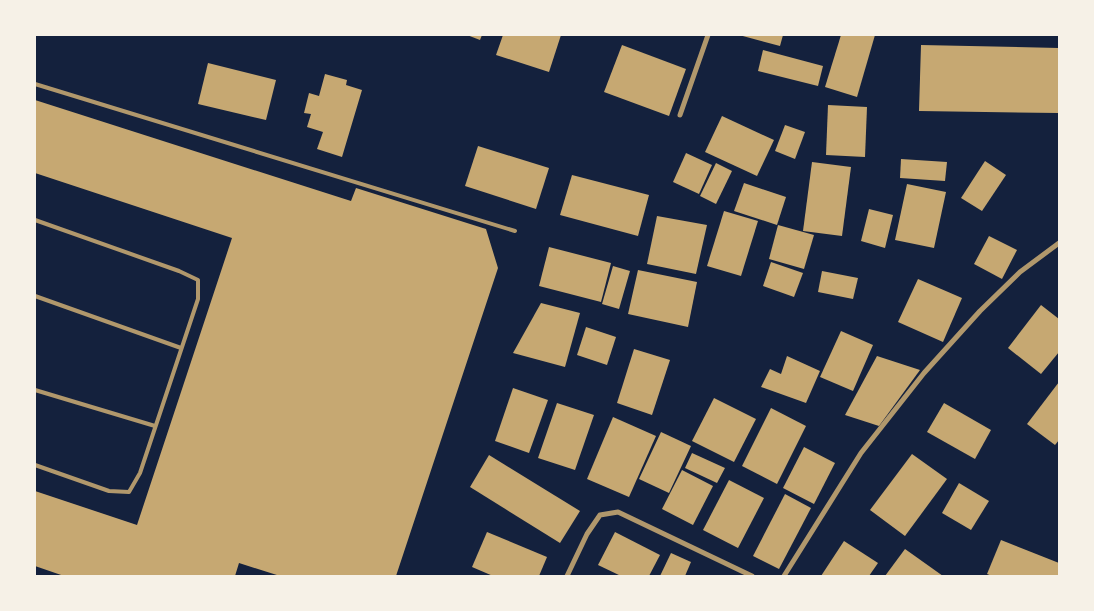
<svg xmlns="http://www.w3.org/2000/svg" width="1094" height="611" font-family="'Crimson Pro',serif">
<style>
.building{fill:#c6a872}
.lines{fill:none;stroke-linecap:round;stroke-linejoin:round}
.service{stroke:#b1986c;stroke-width:4}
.minor{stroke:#b1986c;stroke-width:5}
</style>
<rect width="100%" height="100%" fill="#14213d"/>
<g class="building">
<path d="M 467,35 L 482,35 L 480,40 Z"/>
<path d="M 503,35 L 561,35 L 549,72 L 496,55 Z"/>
<path d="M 739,35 L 783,35 L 780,46 Z"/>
<path d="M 841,35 L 875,35 L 857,97 L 825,87 Z"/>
<path d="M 622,45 L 686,69 L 669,116 L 604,92 Z"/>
<path d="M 921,45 L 1059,48 L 1059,113 L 919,111 Z"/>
<path d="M 763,50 L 823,66 L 818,86 L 758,71 Z"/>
<path d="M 208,63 L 276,80 L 266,120 L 198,104 Z"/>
<path d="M 325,74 L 347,80 L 346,85 L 362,90 L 342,157 L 317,149 L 323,132 L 307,127 L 311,114 L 304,113 L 309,93 L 319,96 Z"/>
<path d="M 35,100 L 351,201 L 356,188 L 486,229 L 498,268 L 396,576 L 280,576 L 239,563 L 235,576 L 64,576 L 35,566 L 35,491 L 137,525 L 232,238 L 35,173 Z"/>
<path d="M 828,105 L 867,107 L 865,157 L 826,155 Z"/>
<path d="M 722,116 L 774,140 L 757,176 L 705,152 Z"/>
<path d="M 785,125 L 805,132 L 795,159 L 775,151 Z"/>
<path d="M 478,146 L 549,168 L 536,209 L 465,186 Z"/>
<path d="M 686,153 L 712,165 L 699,194 L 673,182 Z"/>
<path d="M 901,159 L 947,162 L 945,181 L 900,178 Z"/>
<path d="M 985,161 L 1006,175 L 982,211 L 961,198 Z"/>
<path d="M 812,162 L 851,167 L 842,236 L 803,231 Z"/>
<path d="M 716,163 L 732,171 L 716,204 L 700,196 Z"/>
<path d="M 572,175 L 649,195 L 638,236 L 560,215 Z"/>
<path d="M 744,183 L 786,197 L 777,225 L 734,211 Z"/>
<path d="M 907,184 L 946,192 L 934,248 L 895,240 Z"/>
<path d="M 869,209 L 893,215 L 885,248 L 861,241 Z"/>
<path d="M 724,211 L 758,221 L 741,276 L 707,266 Z"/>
<path d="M 657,216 L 707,225 L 696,274 L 647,264 Z"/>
<path d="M 778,225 L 814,235 L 804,269 L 769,259 Z"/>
<path d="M 989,236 L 1017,250 L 1002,279 L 974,264 Z"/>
<path d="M 549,247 L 611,263 L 601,302 L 539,286 Z"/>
<path d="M 771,262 L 803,273 L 794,297 L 763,286 Z"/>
<path d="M 613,266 L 630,271 L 619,309 L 602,304 Z"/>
<path d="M 638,270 L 697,282 L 688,327 L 628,314 Z"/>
<path d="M 822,271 L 858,278 L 853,299 L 818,292 Z"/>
<path d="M 918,279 L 962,298 L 943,342 L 898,322 Z"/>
<path d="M 541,303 L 580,313 L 565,367 L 513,353 Z"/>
<path d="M 1041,305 L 1059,319 L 1059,352 L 1041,374 L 1008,348 Z"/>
<path d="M 586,327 L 616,337 L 607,365 L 577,355 Z"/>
<path d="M 841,331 L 873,345 L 853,391 L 820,377 Z"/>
<path d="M 634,349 L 670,360 L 652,415 L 617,403 Z"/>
<path d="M 787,356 L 820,371 L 806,403 L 761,387 L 770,369 L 781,374 Z"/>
<path d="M 877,356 L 920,370 L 879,426 L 845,415 Z"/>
<path d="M 1059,382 L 1059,440 L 1055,445 L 1027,424 Z"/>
<path d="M 513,388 L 548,400 L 529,453 L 495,441 Z"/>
<path d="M 714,398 L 756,419 L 734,462 L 692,441 Z"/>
<path d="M 557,403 L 594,415 L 575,470 L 538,458 Z"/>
<path d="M 944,403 L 991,430 L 975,459 L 927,432 Z"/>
<path d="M 771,408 L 806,426 L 777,484 L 742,466 Z"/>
<path d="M 613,417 L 656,436 L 629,497 L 587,479 Z"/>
<path d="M 661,432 L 691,446 L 669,493 L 639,479 Z"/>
<path d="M 804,447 L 835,463 L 814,504 L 783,488 Z"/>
<path d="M 692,453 L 725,468 L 717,483 L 685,468 Z"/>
<path d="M 912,454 L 947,479 L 905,536 L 870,510 Z"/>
<path d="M 489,455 L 580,511 L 560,543 L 470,487 Z"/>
<path d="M 682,470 L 713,486 L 693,525 L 662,509 Z"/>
<path d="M 729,480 L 764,498 L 738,548 L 703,530 Z"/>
<path d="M 959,483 L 989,501 L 971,530 L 942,513 Z"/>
<path d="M 785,494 L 811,508 L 779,569 L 753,556 Z"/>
<path d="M 487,532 L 547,557 L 539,576 L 493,576 L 472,567 Z"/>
<path d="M 615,532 L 660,555 L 649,576 L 621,576 L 598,565 Z"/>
<path d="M 1001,540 L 1059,563 L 1059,576 L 992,576 L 987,574 Z"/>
<path d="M 844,541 L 878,563 L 869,576 L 821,576 Z"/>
<path d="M 905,549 L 943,576 L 885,576 Z"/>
<path d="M 671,553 L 691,562 L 685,576 L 660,576 Z"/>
</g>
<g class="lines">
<g class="service">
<path d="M 35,84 L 515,231"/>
<path d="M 35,220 L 179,271 L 198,280 L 198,299 L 140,473 L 129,492 L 109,491 L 35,465"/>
<path d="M 35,296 L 181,348"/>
<path d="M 35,390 L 155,426"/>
</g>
<g class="minor">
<path d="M 680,115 L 708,35"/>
<path d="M 567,576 L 587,534 L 600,515 L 618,512 L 752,576"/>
<path d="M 784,576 L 861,453 L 924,373 L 980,311 L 1020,272 L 1059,243"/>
</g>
</g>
<rect width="1094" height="611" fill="none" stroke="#f6f1e7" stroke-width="72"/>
</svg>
